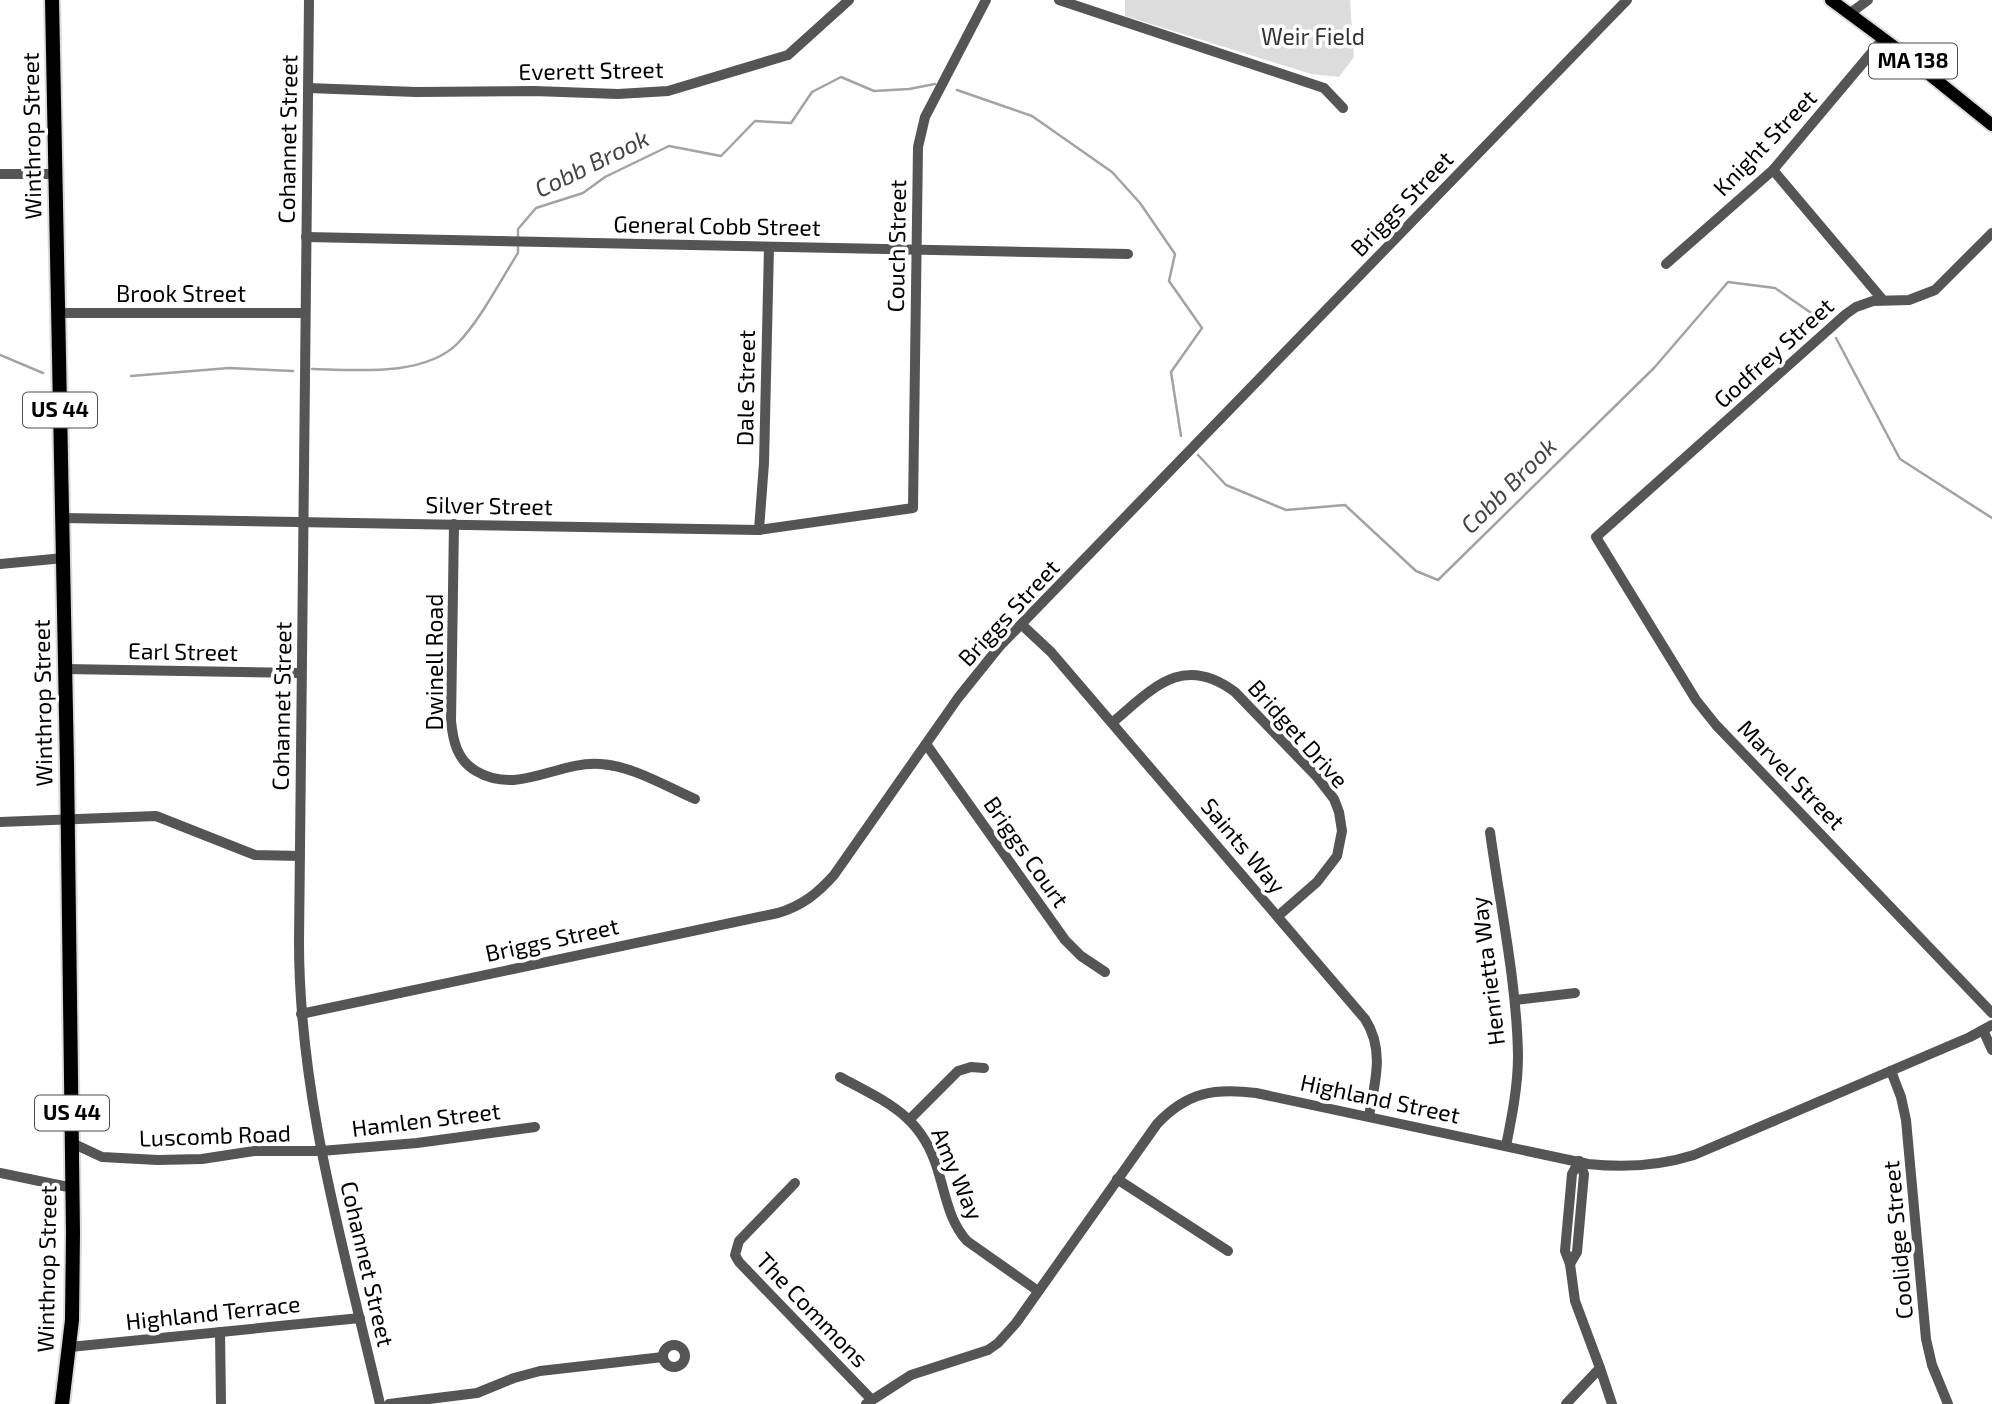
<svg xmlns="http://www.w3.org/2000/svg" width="1992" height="1404" font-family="'Exo 2',sans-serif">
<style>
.green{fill:#dcdcdc}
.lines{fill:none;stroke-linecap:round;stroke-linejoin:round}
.stream{stroke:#a3a3a3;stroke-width:2.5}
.major-casing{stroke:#dbdbdb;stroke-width:16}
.highway-casing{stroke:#dbdbdb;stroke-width:18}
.minor{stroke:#555;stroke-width:10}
.major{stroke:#000;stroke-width:12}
.highway{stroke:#000;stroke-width:14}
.labels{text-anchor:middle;stroke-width:7;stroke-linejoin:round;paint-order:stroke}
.shield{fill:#fff;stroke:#4c4c4c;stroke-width:2}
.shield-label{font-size:21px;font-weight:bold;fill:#000}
.park-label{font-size:23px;fill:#333;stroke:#fff}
.street-label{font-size:23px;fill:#000;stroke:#fff}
.water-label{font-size:24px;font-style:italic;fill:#444;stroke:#fff}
</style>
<rect width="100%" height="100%" fill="#fff"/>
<path class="green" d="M 1125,0 L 1350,0 L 1354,57 L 1339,77 L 1311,74 L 1125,16 Z"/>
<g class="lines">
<g class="stream">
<path d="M 957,90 L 1032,116 L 1112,172 L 1140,203 L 1175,254 L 1169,281 L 1202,328 L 1171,372 L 1181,436"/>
<path d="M 518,237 L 518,229 L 536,208 L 583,193 L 605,177 L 669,146 L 721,156 L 755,121 L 791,123 L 812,92 L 841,77 L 874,91 L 909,89 L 935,84"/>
<path d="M 1836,338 L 1900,459 L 1992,518"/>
<path d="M 0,355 L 43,373"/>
<path d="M 312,369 C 355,370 425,377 458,343 C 481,319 500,281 518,253 L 518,244"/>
<path d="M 131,376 L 229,368 L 293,371"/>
<path d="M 1198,455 L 1226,485 L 1286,510 L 1345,505 L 1416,571 L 1438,580 L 1654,368 L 1728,282 L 1775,288 L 1820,319"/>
</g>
<g class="major-casing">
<path id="major" d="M 1831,0 L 1904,54 L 1992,125"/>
</g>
<g class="highway-casing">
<path id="highway" d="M 52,0 L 67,764 L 73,1233 L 72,1320 L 62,1404"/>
</g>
<g class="minor">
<path d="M 309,0 L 299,942 C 299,1100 345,1251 380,1404"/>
<path d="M 1059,0 L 1324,88 L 1343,108"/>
<path d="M 1849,14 L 1868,0"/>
<path d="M 308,88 L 416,92 L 534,91 L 618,94 L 668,91 L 788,55 L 849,0"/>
<path d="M 1773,170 L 1882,299"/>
<path d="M 0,174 L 55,174"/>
<path d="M 1992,233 L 1935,290 L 1909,300 L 1873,301 L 1856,307 L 1846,314 L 1596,537 L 1696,700 L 1716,725 L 1992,1013"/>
<path d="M 306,237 L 1128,254"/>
<path d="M 1666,264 L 1773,170 L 1883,39"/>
<path d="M 58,313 L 305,313"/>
<path d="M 63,518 L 759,530 L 913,508 L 918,147 L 925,117 L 986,0"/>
<path d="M 454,524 L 451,721 C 453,741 457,760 476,771 C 518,796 557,761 600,764 C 633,766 665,786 695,799"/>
<path d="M 759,530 L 764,463 L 769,247"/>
<path d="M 0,564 L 64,558"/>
<path d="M 1022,625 L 1051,652 L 1365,1019 C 1385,1050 1375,1082 1369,1116"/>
<path d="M 65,669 L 301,673"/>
<path d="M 1113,722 C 1153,688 1183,653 1235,692 L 1317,777 L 1334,799 L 1339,812 L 1342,831 L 1337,856 L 1317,882 L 1278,916"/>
<path d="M 926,744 L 1065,940 L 1081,956 L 1105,972"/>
<path d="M 0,822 L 156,816 L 255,855 L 300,856"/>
<path d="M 1490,832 C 1500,905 1517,984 1518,1056 C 1518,1086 1512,1116 1506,1146"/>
<path d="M 1515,1000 L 1575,993"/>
<path d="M 301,1014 L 778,913 C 802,906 818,893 834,875 L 958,698 L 999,647 L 1627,0"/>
<path d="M 1983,1030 L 1992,1050"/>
<path d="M 1891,1071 L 1901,1097 L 1906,1120 L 1926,1339 L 1932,1365 L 1948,1404"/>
<path d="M 840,1077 C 886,1102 922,1115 938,1171 C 946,1196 949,1221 967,1241 L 1038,1291"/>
<path d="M 910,1119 L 958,1071 L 971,1067 L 984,1068"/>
<path d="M 72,1143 L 102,1157 L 158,1160 L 202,1159 L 254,1151 L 321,1151 L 417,1143 L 535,1127"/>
<path d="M 0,1173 L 73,1188"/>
<path d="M 1117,1179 L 1228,1251"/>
<path d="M 795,1183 L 739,1241 L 735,1255 L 739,1262 L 871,1399"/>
<path d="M 1570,1264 L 1577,1252 L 1584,1174 L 1579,1161"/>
<path d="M 220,1332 L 221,1404"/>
<circle cx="674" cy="1356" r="11"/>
<path d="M 70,1347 L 360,1318"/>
<path d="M 1600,1368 L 1612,1404"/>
<path d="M 389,1404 L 477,1393 L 514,1378 L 540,1371 L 663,1357"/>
<path d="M 866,1404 L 911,1375 L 988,1350 L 998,1343 L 1016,1323 L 1157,1124 C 1187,1092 1214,1088 1256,1093 L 1588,1164 C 1625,1168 1659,1166 1694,1155 L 1970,1037 L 1992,1025"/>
<path d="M 1566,1404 L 1600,1368 L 1575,1301 L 1570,1264 L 1565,1251 L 1572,1174 L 1579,1161"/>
</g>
<use href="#major" class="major"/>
<use href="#highway" class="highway"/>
</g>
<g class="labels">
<g class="shield">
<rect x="1869" y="43.5" width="88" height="35" rx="5"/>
<rect x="23" y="392.5" width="74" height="35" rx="5"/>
<rect x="35" y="1095.5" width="74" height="35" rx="5"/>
</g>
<g class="shield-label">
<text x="1913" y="68">MA 138</text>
<text x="60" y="417">US 44</text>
<text x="72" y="1120">US 44</text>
</g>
<g class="park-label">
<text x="1313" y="45">Weir Field</text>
</g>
<g class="street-label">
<text transform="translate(591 71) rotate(-1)" y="8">Everett Street</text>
<text transform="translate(32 136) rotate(-91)" y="8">Winthrop Street</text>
<text transform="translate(288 139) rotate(-89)" y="8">Cohannet Street</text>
<text transform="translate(1765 143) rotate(-46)" y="8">Knight Street</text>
<text transform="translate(1402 204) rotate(-46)" y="8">Briggs Street</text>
<text transform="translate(717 226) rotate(1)" y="8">General Cobb Street</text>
<text transform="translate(897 246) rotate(-89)" y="8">Couch Street</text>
<text x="181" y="302">Brook Street</text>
<text transform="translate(1774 353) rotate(-42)" y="8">Godfrey Street</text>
<text transform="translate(746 388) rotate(-89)" y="8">Dale Street</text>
<text transform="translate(489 506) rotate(1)" y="8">Silver Street</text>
<text transform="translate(1009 613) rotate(-47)" y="8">Briggs Street</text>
<text transform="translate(183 652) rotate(1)" y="8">Earl Street</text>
<text transform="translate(435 662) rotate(-90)" y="8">Dwinell Road</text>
<text transform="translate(43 703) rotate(-91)" y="8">Winthrop Street</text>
<text transform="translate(282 706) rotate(-89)" y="8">Cohannet Street</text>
<text transform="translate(1298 734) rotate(48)" y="8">Bridget Drive</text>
<text transform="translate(1791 775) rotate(46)" y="8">Marvel Street</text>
<text transform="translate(1243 846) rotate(50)" y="8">Saints Way</text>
<text transform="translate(1026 852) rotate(55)" y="8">Briggs Court</text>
<text transform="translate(552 940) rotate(-12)" y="8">Briggs Street</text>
<text transform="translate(1488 971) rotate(-97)" y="8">Henrietta Way</text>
<text transform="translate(1380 1099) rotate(12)" y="8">Highland Street</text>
<text transform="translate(426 1120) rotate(-7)" y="8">Hamlen Street</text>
<text transform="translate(215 1136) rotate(-2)" y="8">Luscomb Road</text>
<text transform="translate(957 1174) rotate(67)" y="8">Amy Way</text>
<text transform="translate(1898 1240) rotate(-95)" y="8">Coolidge Street</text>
<text transform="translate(367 1264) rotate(77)" y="8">Cohannet Street</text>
<text transform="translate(47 1269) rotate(-89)" y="8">Winthrop Street</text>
<text transform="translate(812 1310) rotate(46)" y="8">The Commons</text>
<text transform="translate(213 1313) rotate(-6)" y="8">Highland Terrace</text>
</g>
<g class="water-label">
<text transform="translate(592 164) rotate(-26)" y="8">Cobb Brook</text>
<text transform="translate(1509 486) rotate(-45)" y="8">Cobb Brook</text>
</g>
</g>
</svg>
